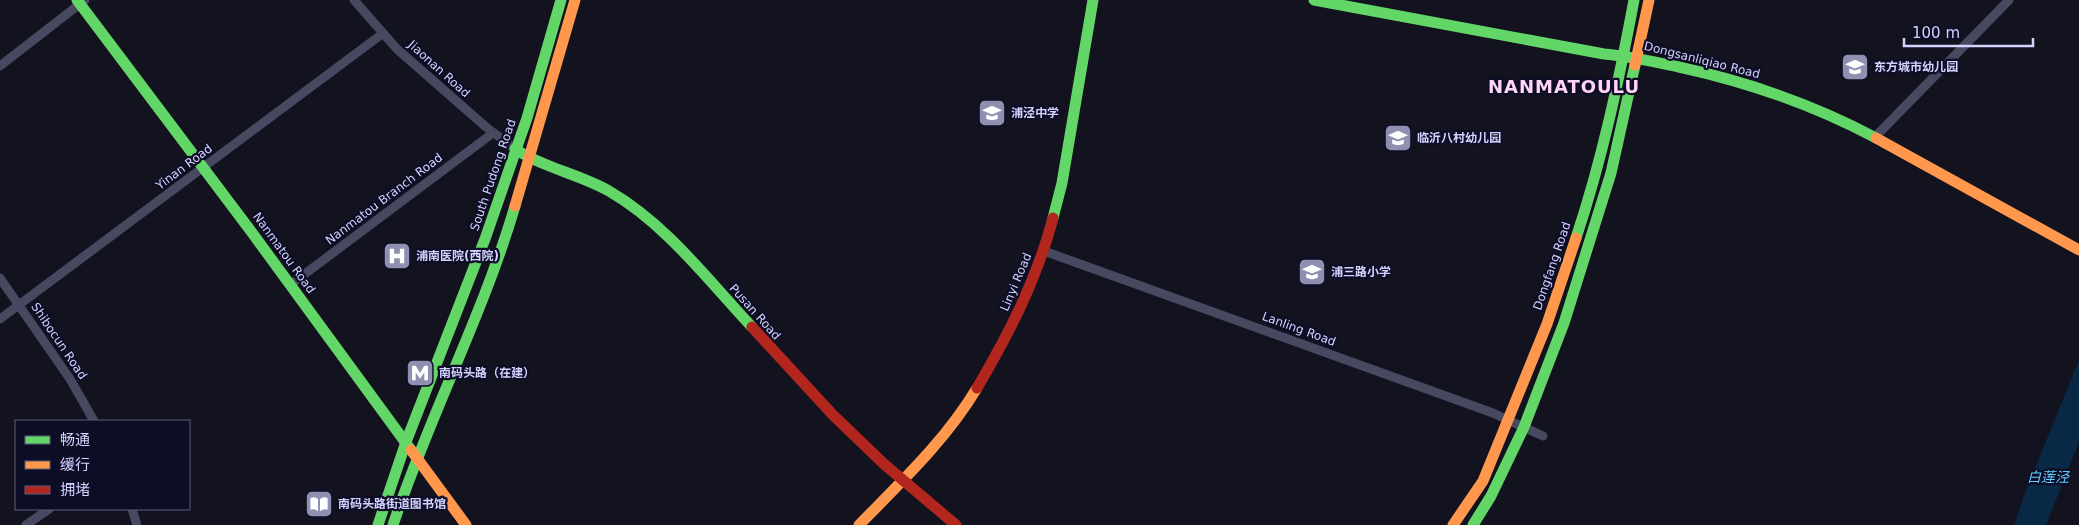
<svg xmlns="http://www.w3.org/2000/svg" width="2079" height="525" font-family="'DejaVu Sans','Noto Sans SC',sans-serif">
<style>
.water{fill:#092845}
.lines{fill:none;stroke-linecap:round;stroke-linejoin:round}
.street{stroke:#474961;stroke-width:9}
.fast{stroke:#63d668;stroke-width:11}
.slow{stroke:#ff974d;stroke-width:11}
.jam{stroke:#b3261e;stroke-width:11}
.labels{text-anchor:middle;stroke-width:4.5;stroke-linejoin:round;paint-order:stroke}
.street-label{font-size:12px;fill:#d2d3ff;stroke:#0e0d26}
.poi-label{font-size:12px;font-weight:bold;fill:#d2d3ff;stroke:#0e0d26;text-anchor:start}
.water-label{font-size:14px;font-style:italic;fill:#60cdff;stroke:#0e0d26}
.district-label{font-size:18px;font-weight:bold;letter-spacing:1px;fill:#ffd4f6;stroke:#0e0d26}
</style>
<rect width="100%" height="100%" fill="#131320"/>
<path class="water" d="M 2079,360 L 2079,442 L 2046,525 L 2014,525 L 2025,493 Z"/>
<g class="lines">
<g class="street">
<path d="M 354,0 L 397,49 L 486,127 L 515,149"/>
<path d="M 0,66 L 85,0"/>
<path d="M 1874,138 L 2009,0"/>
<path d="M 1044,251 L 1493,413 L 1543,436"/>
<path d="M 0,278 L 70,379 L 94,421"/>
<path d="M 290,285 L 493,133"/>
<path d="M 0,319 L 382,34"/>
<path d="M 132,509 L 137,525"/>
<path d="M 26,525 L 49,509"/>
</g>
<g class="fast">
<path d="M 77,0 L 253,234 L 411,450"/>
<path d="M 1314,0 L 1604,54 C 1629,56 1654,62 1679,67 C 1748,82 1814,105 1876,138"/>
<path d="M 515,149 C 544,168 579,174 609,191 C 666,224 707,279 752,327"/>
<path d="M 1053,218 L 1062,183 L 1093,0"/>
<path d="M 1576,238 C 1602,160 1619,80 1634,0"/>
<path d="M 378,525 L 406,442 L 485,239 L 527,118 L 561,0"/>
<path d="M 393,525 C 429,417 483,315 515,206"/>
<path d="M 1473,525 L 1491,496 L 1524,427 L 1564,323 L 1611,173 L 1635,65"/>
</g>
<g class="slow">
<path d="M 1635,65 L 1649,0"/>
<path d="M 1876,138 L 2079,250"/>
<path d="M 515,206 L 575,0"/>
<path d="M 411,450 L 466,525"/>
<path d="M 859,525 C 901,482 946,440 977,388"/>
<path d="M 1453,525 L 1483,481 L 1547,324 L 1576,238"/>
</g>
<g class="jam">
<path d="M 752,327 L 833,415 L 884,464 L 956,525"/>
<path d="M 977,388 C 1009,334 1037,279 1053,218"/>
</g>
</g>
<defs>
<g id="school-square" transform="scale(1.4375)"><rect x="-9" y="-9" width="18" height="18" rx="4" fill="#8f90b1" stroke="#0e0d26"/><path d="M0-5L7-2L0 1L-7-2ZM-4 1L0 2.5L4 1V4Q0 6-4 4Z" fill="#fff"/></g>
<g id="hospital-square" transform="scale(1.4375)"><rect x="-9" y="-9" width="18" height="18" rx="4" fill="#8f90b1" stroke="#0e0d26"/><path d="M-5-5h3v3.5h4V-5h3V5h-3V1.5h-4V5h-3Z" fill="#fff"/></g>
<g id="metro-square" transform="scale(1.4375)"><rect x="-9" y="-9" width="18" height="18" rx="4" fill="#8f90b1" stroke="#0e0d26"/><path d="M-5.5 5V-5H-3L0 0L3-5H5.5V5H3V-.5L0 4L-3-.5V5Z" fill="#fff"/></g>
<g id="library-square" transform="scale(1.4375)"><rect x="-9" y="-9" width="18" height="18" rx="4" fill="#8f90b1" stroke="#0e0d26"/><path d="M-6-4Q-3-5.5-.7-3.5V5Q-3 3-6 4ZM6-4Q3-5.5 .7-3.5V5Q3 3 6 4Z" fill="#fff"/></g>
</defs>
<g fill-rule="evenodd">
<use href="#school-square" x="1855" y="67"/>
<use href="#school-square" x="992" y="113"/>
<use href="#school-square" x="1398" y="138"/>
<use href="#hospital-square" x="397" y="256"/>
<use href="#school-square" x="1312" y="272"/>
<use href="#metro-square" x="420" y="373"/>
<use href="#library-square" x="319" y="504"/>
</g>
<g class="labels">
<g class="street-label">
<text transform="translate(1702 60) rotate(14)" y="4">Dongsanliqiao Road</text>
<text transform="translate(439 69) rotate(42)" y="4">Jiaonan Road</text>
<text transform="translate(184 167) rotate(-37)" y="4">Yinan Road</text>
<text transform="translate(493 175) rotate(-71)" y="4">South Pudong Road</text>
<text transform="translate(384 199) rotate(-37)" y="4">Nanmatou Branch Road</text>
<text transform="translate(284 253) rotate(54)" y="4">Nanmatou Road</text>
<text transform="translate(1552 266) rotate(-71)" y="4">Dongfang Road</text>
<text transform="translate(1016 282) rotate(-67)" y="4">Linyi Road</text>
<text transform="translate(755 312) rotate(48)" y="4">Pusan Road</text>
<text transform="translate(1299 329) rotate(20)" y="4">Lanling Road</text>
<text transform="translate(59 341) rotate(56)" y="4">Shibocun Road</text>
</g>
<g class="poi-label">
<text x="1874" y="71">东方城市幼儿园</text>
<text x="1011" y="117">浦泾中学</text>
<text x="1417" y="142">临沂八村幼儿园</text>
<text x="416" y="260">浦南医院(西院)</text>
<text x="1331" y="276">浦三路小学</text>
<text x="439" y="377">南码头路（在建）</text>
<text x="338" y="508">南码头路街道图书馆</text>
</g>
<g class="water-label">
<text x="2048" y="482">白莲泾</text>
</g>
<g class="district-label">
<text x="1564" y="93">NANMATOULU</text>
</g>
</g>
<rect x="15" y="420" width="175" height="90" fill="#0e0d26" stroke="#5c5c7d"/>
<rect x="25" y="436" width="25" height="8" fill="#63d668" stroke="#5c5c7d"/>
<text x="60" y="445" font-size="15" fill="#d2d3ff">畅通</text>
<rect x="25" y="461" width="25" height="8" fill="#ff974d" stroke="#5c5c7d"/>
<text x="60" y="470" font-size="15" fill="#d2d3ff">缓行</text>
<rect x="25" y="486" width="25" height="8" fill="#b3261e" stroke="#5c5c7d"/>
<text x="60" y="495" font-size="15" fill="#d2d3ff">拥堵</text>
<path d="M1904 38v8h129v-8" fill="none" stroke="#d2d3ff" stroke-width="2.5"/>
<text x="1912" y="38" font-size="15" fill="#d2d3ff" stroke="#0e0d26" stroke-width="4" paint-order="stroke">100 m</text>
</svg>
